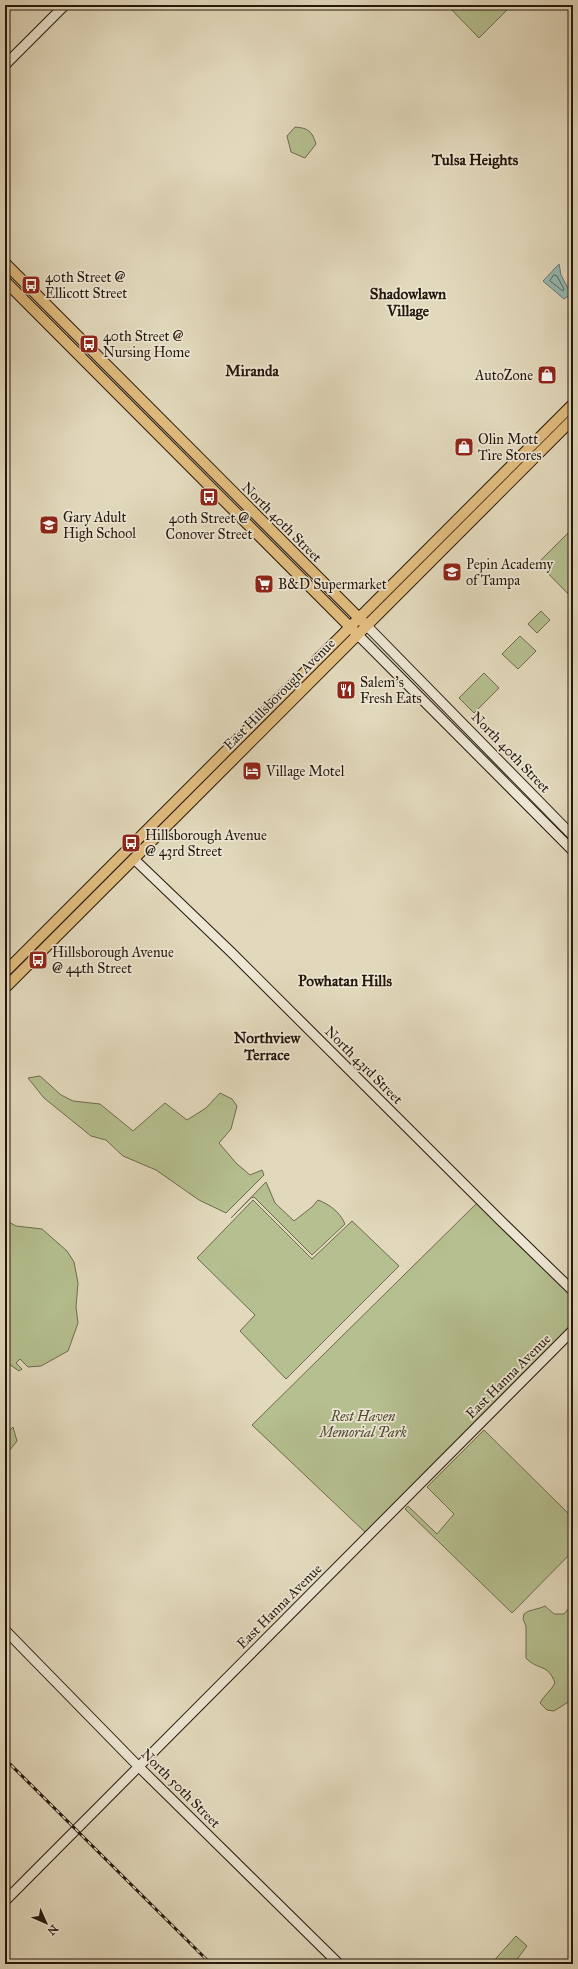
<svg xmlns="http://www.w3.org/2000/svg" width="578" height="1969" font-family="'IM FELL Great Primer',serif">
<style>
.green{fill:#b5bf8f;stroke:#6d6a4d}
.water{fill:#95bab4;stroke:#687870}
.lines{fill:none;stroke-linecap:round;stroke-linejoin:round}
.shore{stroke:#5d6860;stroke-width:1}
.secondary-casing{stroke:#25160b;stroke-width:11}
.primary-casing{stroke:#25160b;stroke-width:12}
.secondary{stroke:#ece6d3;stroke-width:9}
.primary{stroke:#e1bc7e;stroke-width:10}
.rail-casing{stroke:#25160b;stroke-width:3}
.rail{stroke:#ece6d3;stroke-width:1.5;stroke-dasharray:4.5;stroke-linecap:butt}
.labels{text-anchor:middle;stroke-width:3.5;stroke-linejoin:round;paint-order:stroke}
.poi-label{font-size:14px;fill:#25160b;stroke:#ece6d3;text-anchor:start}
.street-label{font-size:14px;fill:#25160b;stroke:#ece6d3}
.park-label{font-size:14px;font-style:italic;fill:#504933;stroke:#ece6d3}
.neighbourhood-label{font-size:15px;font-weight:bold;fill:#25160b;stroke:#ece6d3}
</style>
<rect width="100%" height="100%" fill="#e2d9bc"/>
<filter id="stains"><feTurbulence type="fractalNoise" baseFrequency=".005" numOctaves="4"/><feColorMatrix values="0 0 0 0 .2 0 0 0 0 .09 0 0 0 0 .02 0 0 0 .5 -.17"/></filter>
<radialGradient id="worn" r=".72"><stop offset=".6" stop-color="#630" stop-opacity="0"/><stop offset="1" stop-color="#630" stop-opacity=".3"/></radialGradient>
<g class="green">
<path d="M 447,5 L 512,5 L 479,38 Z"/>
<path d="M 295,127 C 308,128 312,131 316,144 L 305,158 L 291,152 L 287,136 Z"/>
<path d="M 573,528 L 573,599 L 538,563 Z"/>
<path d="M 541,611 L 550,620 L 537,633 L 528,624 Z"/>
<path d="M 520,636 L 536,651 L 518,669 L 502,654 Z"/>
<path d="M 484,673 L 499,688 L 474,713 L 459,698 Z"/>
<path d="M 40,1076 L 61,1095 L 73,1101 L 100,1104 L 133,1131 L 165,1103 L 187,1120 L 206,1108 L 220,1093 L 232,1099 L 237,1106 L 231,1129 L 219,1143 L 236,1163 L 250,1175 L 262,1170 L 264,1175 L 226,1213 L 199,1200 L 156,1170 L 123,1156 L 106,1140 L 91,1136 L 44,1098 L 28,1078 Z"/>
<path d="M 266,1182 L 275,1203 L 294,1221 L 312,1207 L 318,1200 C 329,1204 340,1212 345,1224 L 312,1255 L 254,1197 L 251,1198 L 231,1218 Z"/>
<path d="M 253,1200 L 312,1259 L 352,1221 L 399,1266 L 286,1379 L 240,1331 L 255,1315 L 197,1258 Z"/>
<path d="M 477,1203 L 527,1249 L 526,1252 L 562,1284 L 564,1289 L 573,1295 L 573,1325 L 421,1476 L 368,1532 L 365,1532 L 252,1425 Z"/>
<path d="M 5,1220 L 16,1226 L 42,1229 L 67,1251 L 74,1262 L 78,1283 L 76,1307 L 78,1323 L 68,1351 L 41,1366 L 28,1367 L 20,1359 L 16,1363 L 22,1369 L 19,1371 L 9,1364 L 5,1367 Z"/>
<path d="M 13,1427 L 17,1441 L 5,1456 L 5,1435 Z"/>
<path d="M 484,1430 L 573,1518 L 573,1551 L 512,1613 L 405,1509 L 408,1506 L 437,1534 L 454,1514 L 427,1487 Z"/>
<path d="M 573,1603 L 573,1699 L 554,1711 L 547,1710 L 540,1703 C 544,1695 551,1691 555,1683 C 548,1663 538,1671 526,1658 L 526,1626 L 523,1619 L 524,1614 C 530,1609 537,1610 545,1606 L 554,1614 L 564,1614 Z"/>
<path d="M 516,1936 L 527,1946 L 515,1962 L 516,1964 L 491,1964 Z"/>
</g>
<path class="water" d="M 559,264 L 561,275 L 571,294 L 564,299 L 543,281 Z"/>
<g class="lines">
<path class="shore" d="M 554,275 L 557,276 L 564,289 L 563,291 L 550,281 Z"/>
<g class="secondary-casing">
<g id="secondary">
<path d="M 5,65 L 65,5"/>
<path d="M 367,626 L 573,836"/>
<path d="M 358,635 L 573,851"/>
<path d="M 134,859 L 231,952 L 500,1220 L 573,1291"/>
<path d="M 5,1630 L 139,1767 L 339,1964"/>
<path d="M 5,1901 L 573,1330"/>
</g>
</g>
<g class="primary-casing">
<g id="primary">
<path d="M 5,263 L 363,622"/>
<path d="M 5,281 L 354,631"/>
<path d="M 5,972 L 573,404"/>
<path d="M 5,988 L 573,419"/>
</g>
</g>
<use href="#secondary" class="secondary"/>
<use href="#primary" class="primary"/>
<g class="rail-casing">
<path id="rail" d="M 5,1759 L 211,1964"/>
</g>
<use href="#rail" class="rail"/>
</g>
<defs>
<g id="bus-square" transform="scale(1)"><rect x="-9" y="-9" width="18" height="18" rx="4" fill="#8f2418" stroke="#ece6d3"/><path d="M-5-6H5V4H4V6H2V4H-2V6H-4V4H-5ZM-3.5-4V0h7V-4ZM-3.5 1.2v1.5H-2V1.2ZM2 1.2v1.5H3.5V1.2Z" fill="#fff"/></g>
<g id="shop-square" transform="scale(1)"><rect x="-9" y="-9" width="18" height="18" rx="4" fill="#8f2418" stroke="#ece6d3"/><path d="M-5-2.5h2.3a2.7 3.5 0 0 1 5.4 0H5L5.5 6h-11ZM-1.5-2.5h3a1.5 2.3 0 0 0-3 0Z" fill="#fff"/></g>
<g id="school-square" transform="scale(1)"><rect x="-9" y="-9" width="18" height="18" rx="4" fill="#8f2418" stroke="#ece6d3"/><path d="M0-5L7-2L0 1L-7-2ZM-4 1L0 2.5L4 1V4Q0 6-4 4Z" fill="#fff"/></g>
<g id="supermarket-square" transform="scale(1)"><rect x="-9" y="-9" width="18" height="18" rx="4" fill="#8f2418" stroke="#ece6d3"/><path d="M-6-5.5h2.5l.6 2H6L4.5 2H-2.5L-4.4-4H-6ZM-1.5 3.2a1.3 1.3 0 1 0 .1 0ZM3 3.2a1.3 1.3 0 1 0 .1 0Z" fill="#fff"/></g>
<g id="restaurant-square" transform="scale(1)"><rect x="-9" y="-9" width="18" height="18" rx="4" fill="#8f2418" stroke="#ece6d3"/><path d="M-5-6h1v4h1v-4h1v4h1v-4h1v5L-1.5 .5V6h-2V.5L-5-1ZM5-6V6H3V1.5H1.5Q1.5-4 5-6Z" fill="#fff"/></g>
<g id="hotel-square" transform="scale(1)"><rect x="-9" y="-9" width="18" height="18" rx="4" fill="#8f2418" stroke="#ece6d3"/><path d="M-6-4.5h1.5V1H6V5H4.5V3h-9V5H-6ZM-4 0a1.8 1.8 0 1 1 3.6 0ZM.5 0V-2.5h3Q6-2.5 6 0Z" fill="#fff"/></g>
</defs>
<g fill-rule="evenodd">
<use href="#bus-square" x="31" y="285"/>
<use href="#bus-square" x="89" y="344"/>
<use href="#shop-square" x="547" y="375"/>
<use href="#shop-square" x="464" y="447"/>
<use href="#bus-square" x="209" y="497"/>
<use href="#school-square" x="49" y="525"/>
<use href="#school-square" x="452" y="572"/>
<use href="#supermarket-square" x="264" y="584"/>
<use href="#restaurant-square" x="346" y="690"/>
<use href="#hotel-square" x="252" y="771"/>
<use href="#bus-square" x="131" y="843"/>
<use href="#bus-square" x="38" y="960"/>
</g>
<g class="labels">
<g class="poi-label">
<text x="45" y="282">40th Street @<tspan x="45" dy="16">Ellicott Street</tspan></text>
<text x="103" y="341">40th Street @<tspan x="103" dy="16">Nursing Home</tspan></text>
<text x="533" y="380" text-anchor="end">AutoZone</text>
<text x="478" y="444">Olin Mott<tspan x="478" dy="16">Tire Stores</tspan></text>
<text x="63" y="522">Gary Adult<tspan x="63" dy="16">High School</tspan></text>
<text x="209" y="523" text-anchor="middle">40th Street @<tspan x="209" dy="16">Conover Street</tspan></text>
<text x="466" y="569">Pepin Academy<tspan x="466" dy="16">of Tampa</tspan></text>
<text x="278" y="589">B&amp;D Supermarket</text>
<text x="360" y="687">Salem’s<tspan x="360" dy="16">Fresh Eats</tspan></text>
<text x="266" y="776">Village Motel</text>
<text x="145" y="840">Hillsborough Avenue<tspan x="145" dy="16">@ 43rd Street</tspan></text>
<text x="52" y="957">Hillsborough Avenue<tspan x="52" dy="16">@ 44th Street</tspan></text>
</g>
<g class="street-label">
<text transform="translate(282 522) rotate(45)" y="5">North 40th Street</text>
<text transform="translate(279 694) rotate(-45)" y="5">East Hillsborough Avenue</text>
<text transform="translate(511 752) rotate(46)" y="5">North 40th Street</text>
<text transform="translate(364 1065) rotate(45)" y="5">North 43rd Street</text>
<text transform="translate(508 1376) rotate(-45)" y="5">East Hanna Avenue</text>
<text transform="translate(279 1606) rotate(-45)" y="5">East Hanna Avenue</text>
<text transform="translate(181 1788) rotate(45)" y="5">North 50th Street</text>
</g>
<g class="park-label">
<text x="363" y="1421">Rest Haven<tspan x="363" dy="16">Memorial Park</tspan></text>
</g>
<g class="neighbourhood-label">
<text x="475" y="165">Tulsa Heights</text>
<text x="408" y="299">Shadowlawn<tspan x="408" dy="17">Village</tspan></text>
<text x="252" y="376">Miranda</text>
<text x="345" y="986">Powhatan Hills</text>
<text x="267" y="1043">Northview<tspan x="267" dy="17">Terrace</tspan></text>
</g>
</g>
<rect width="578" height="1969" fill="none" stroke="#e2d9bc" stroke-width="20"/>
<rect x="6" y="6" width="566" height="1957" fill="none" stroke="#25160b" stroke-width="2"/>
<rect x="10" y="10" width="558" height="1949" fill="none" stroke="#25160b"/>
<g transform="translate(46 1923) rotate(135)" stroke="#ece6d3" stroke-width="3" paint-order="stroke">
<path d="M0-3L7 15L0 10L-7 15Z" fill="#25160b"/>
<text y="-6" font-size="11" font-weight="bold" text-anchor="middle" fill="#25160b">N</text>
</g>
<rect width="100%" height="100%" filter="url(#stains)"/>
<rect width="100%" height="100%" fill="url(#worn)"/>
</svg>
